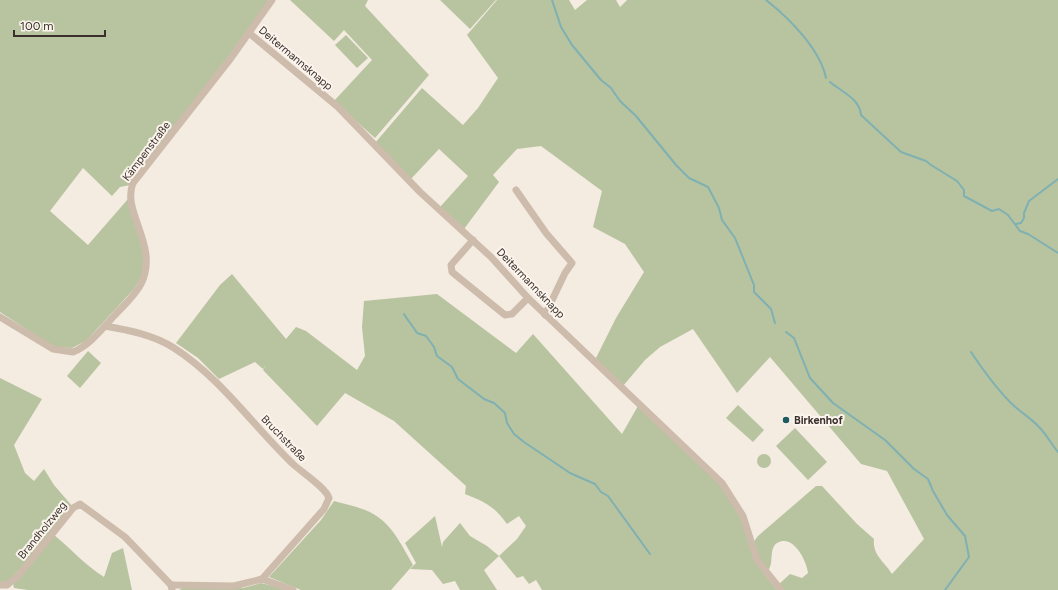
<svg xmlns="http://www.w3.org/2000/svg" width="1058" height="590" font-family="Figtree,sans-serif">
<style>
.green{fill:#b8c4a0}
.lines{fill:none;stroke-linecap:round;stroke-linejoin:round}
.stream{stroke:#7fb0b2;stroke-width:2}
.minor{stroke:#cdbbac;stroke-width:7}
.poi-dot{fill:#1f5a5e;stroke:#fbf5ee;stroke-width:1.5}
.labels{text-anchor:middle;stroke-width:4;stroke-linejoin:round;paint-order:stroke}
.street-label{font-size:11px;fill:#3b302b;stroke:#fbf5ee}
.poi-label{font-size:11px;font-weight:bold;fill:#3b302b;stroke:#fbf5ee;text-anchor:start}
</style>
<rect width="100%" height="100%" fill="#f4ebe1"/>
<g class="green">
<path d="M 0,0 L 269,0 L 243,37 L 130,185 L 120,187 L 112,196 L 83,168 L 50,211 L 88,245 L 128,199 L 143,244 L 143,274 L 134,289 L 86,341 L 72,348 L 54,347 L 0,312 Z"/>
<path d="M 290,0 L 368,0 L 365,6 L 429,75 L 375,138 L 334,101 L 372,60 L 344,30 L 334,41 Z"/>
<path d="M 440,0 L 496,0 L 470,29 Z"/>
<path d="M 497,0 L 569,0 L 575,10 L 587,0 L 616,0 L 620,7 L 627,0 L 1058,0 L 1058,590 L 783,590 L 778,585 L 790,574 L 802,578 L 808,573 C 807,561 793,533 777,543 C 768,549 775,564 767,572 L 752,544 L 758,536 L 816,486 L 822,486 L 857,524 L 874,539 C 872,555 885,562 892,574 L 924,539 L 887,471 L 861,464 L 770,357 L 737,393 L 693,329 L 660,347 L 645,360 L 623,386 L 595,360 L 616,318 L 644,272 L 625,244 L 593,227 L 602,191 L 541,146 L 517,149 L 493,175 L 499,182 L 464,229 L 440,207 L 468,176 L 439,149 L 410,180 L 375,143 L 422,88 L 463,125 L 478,108 L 498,78 L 467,35 Z"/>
<path d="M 346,35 L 368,58 L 357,68 L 335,45 Z"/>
<path d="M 232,274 L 286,339 L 296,327 L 306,331 L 357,370 L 365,356 L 362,327 L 364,301 L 437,294 L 516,353 L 533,334 L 622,434 L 638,406 L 720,484 L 741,517 L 753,557 L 764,574 L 777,590 L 542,590 L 536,580 L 529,584 L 523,576 L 517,578 L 499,556 L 484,570 L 497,590 L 460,590 L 455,581 L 443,584 L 432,570 L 410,569 L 416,563 L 405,543 L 435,516 L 442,547 L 443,542 L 460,523 L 470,536 L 487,546 L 499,556 L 517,539 L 526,526 L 519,516 L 507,524 C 494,506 485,502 465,494 L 466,486 L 394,421 L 345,393 L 317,426 L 263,370 L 266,365 L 263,369 L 255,362 L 219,379 L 198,358 L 176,343 L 220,285 Z"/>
<path d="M 88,351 L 101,363 L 80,388 L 67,376 Z"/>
<path d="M 0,378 L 42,399 L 14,445 L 25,473 L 34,481 L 44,469 L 54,485 L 73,507 L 51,535 L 7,583 L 0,584 Z"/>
<path d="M 738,405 L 764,430 L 753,442 L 726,418 Z"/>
<path d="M 795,428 L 827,462 L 808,480 L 776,446 Z"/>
<circle cx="764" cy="461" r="7"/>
<path d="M 334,501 C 348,505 366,508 378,517 C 394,528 403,548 413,565 L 391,590 L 301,590 L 269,577 L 321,520 Z"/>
<path d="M 53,534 C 70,548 86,566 104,577 L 112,553 L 123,548 L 132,590 L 28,590 L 14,588 L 13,583 Z"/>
<path d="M 261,583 L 288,590 L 179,590 L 183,588 L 243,588 Z"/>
</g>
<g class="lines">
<g class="stream">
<path d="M 552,0 L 561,27 L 572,45 L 601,80 L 611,88 L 620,101 L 636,116 L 676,165 L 689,178 L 708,187 L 719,208 L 722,220 L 735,238 L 754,285 L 754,292 L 771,309 L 775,323"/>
<path d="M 766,0 C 789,18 820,49 826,78"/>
<path d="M 830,82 C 842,92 860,99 861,115 L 901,152 L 926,161 L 931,165 L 957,181 L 964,190 L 964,196 L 992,211 L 999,209 L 1008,215 L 1020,231 L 1028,234 L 1058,253"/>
<path d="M 1016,224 L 1021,223 L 1024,218 L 1024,213 L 1029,201 L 1058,179"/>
<path d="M 404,314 C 408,321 413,326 417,333 L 426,336 L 434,347 L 437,356 L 452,367 L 458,379 L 484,399 L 494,403 L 505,413 L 507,423 L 514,434 L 524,442 L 570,473 L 595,484 L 601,492 L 608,496 L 650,554"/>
<path d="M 786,332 L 794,338 L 810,378 L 833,403 L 885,440 L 914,469 L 928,479 L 933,491 L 947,515 L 965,536 L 969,557 L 945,590"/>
<path d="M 971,352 C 983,370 996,388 1011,403 C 1020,412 1031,418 1039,427 C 1047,435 1051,444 1058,452"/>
</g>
<g class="minor">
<path d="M 249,33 L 338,107 L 420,192 L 491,257 L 528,298 L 722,483 L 743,516 L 757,560 L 781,590"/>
<path d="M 516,190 L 546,233 L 572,263 L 565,273 L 545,315"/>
<path d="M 473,240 L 451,265 L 452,272 L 505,315 L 512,314 L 528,298"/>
<path d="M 0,317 L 53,349 L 73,352 C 89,346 102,329 114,316 C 123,306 135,296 141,284 C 160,246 121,212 133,183 L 231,58 L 272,0"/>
<path d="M 105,326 C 128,330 154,335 174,348 C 221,378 254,427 294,465 C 303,473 326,488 329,498 L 324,509 L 262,579 L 234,586 L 171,585"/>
<path d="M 262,579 L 293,590"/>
<path d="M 0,585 L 7,585 L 19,575 L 73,508 L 80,504 L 125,537 L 171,585 L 172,590"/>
</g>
</g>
<circle class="poi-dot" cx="786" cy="420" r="4"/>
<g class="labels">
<g class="street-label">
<text transform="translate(296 58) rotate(40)" y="4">Deitermannsknapp</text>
<text transform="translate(146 151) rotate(-53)" y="4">Kämpenstraße</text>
<text transform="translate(531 283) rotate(46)" y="4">Deitermannsknapp</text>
<text transform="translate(284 438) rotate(46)" y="4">Bruchstraße</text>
<text transform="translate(42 530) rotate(-51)" y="4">Brandholzweg</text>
</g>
<g class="poi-label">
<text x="794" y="424">Birkenhof</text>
</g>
</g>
<path d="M14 30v6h91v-6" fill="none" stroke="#3b302b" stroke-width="2"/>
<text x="20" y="30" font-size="12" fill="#3b302b" stroke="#fbf5ee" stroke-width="3" paint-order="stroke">100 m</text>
</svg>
